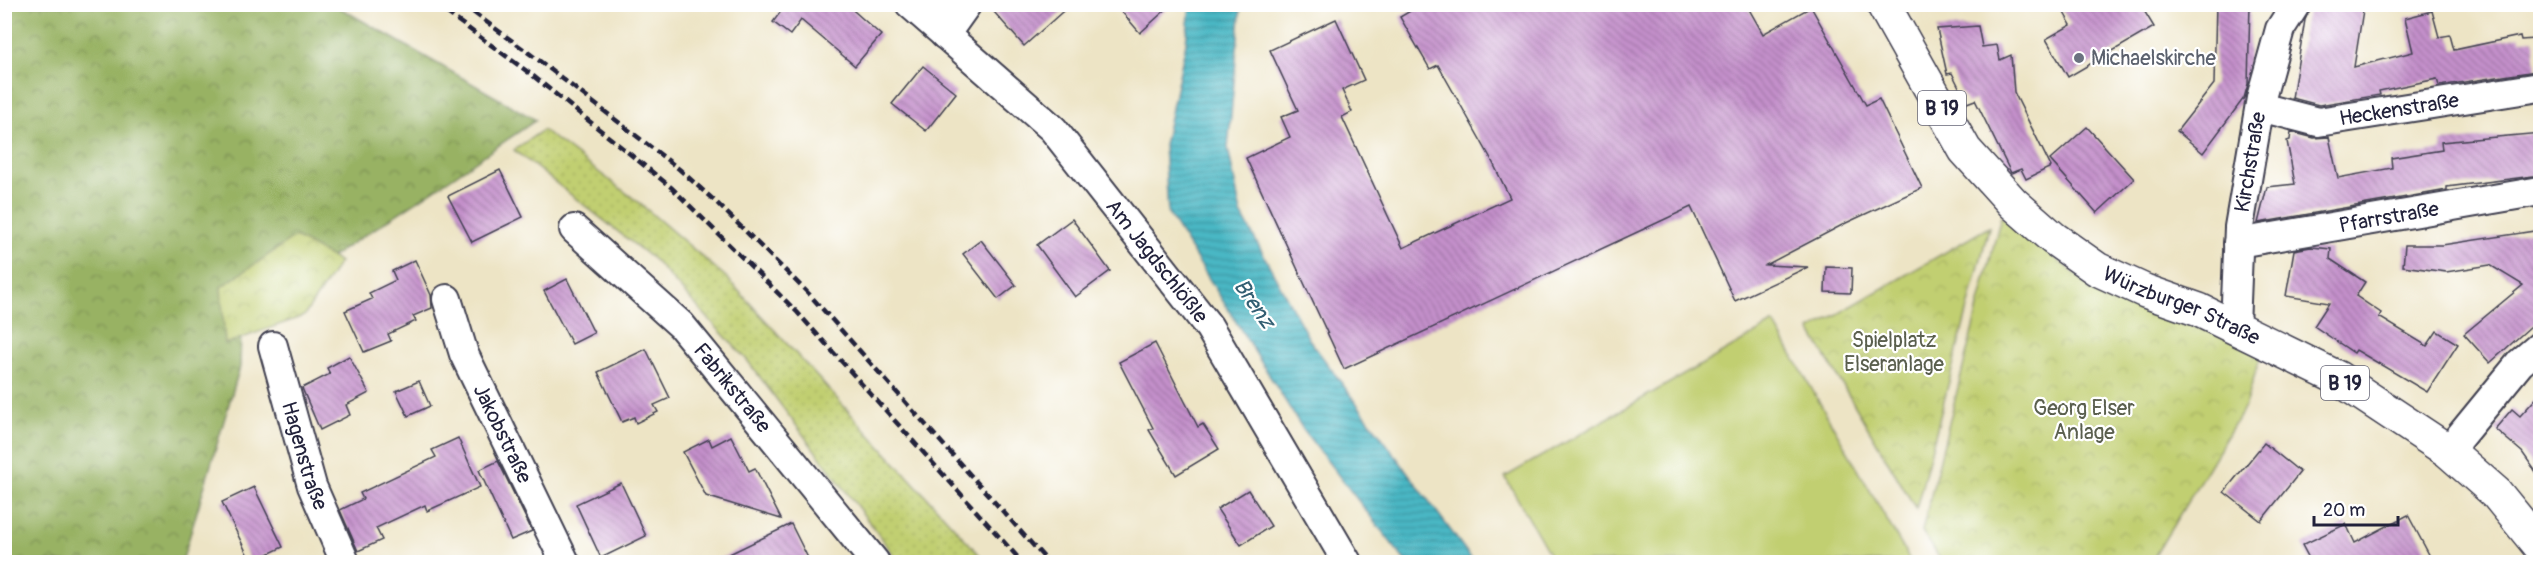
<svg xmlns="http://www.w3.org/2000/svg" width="2545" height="567" font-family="Pangolin,sans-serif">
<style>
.grass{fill:url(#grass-dots);stroke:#727856;stroke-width:1.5}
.forest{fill:url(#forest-crowns);stroke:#5d6a4f;stroke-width:1.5}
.park{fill:url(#park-crowns);stroke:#727856;stroke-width:1.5}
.pitch{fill:#c1cf71;stroke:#727856;stroke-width:1.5}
.water{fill:url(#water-rules);stroke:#366c80;stroke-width:1.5}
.building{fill:url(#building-back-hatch)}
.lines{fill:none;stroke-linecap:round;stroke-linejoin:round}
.minor-casing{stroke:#403f50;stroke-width:32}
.primary-casing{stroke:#403f50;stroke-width:36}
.minor{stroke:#fff;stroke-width:28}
.primary{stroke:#fff;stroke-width:33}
.rail{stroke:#22223b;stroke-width:4.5;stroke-dasharray:9 4.5;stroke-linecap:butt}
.worship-dot{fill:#6b7280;stroke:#fff;stroke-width:2}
.labels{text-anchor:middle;stroke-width:4.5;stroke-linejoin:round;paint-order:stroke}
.shield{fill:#fff;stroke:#646476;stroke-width:1.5}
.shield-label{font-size:20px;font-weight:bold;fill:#22223b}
.worship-label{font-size:21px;fill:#5b616d;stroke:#fff;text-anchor:start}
.street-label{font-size:21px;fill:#22223b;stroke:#fff}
.park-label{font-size:21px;fill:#5a5f4e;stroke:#fff}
.water-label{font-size:22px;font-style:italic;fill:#325e72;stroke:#fff}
</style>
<defs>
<pattern id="grass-dots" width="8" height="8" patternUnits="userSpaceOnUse" patternTransform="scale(1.5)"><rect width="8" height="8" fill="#c1cf71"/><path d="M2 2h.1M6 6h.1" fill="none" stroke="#a6b163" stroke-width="1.8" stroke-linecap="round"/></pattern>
<pattern id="forest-crowns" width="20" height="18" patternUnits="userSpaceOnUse" patternTransform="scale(1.5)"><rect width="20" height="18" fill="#98b263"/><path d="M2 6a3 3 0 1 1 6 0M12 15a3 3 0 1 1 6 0" fill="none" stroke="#7c9053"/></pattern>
<pattern id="park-crowns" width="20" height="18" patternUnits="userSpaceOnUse" patternTransform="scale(1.5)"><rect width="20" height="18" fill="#c1cf71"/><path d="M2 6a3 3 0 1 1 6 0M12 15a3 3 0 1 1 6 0" fill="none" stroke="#a6b163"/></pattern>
<pattern id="water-rules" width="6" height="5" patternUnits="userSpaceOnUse" patternTransform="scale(1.5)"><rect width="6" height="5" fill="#49b7c4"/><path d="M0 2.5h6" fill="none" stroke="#3c94a0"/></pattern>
<pattern id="building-back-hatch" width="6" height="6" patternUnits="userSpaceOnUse" patternTransform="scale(1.5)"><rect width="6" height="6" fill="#c490cb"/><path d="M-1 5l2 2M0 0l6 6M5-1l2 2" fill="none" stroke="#9f75a6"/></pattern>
</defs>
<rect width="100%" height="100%" fill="#fff"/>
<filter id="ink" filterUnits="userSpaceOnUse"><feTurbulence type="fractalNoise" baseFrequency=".0167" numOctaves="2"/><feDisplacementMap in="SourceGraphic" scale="12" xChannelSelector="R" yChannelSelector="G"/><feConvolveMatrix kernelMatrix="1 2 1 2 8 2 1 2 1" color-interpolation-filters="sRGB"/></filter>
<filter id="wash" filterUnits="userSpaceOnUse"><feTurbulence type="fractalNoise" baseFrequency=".008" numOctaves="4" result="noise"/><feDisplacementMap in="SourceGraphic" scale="24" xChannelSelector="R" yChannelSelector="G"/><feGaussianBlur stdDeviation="1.35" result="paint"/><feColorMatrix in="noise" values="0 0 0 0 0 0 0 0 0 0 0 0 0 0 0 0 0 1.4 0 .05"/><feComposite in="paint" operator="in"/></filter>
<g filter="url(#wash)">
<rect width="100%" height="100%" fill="#ede4c5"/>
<path class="grass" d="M 543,130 L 637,201 L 726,277 L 986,562 L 899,562 L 747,360 L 654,260 L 514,150 Z"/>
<path class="forest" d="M 4,5 L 335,5 L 536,120 L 422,198 L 293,282 L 241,327 L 240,367 L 182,562 L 5,562 Z"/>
<g class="park">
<path d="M 2001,216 L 2087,283 L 2265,343 L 2244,408 L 2151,562 L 1942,562 L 1922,531 Z"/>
<path d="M 1989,227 L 1916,509 L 1810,330 Z"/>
<path d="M 295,237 L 340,262 L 304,316 L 225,344 L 221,287 Z"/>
</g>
<path class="pitch" d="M 1774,323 L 1911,562 L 1554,562 L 1505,477 Z"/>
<path class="water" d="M 1190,5 L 1241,5 L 1228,148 L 1241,213 L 1309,339 L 1474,562 L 1406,562 L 1304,431 L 1168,213 L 1164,145 L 1186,43 Z"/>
<g id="blocks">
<g class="building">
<path d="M 783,4 L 846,4 L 881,35 L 855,66 L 801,20 L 790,35 L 773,22 L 785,6 Z"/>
<path d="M 987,4 L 1071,4 L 1024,46 Z"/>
<path d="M 1115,4 L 1172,4 L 1140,33 Z"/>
<path d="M 1422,4 L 1746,4 L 1763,34 L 1811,7 L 1866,105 L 1879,99 L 1922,188 L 1846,223 L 1766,265 L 1808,267 L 1735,301 L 1691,207 L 1344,369 L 1246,158 L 1290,137 L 1281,117 L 1298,110 L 1270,50 L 1336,19 L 1364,80 L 1342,90 L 1352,112 L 1342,117 L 1403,248 L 1510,198 L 1490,157 L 1438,65 L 1430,69 L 1400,17 Z"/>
<path d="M 2059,4 L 2140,4 L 2154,27 L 2068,77 L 2046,39 L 2071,25 Z"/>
<path d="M 2216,4 L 2250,4 L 2248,84 L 2244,98 L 2203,153 L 2177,131 L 2214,84 Z"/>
<path d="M 2312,4 L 2363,10 L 2354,67 L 2413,52 L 2405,18 L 2432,11 L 2439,37 L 2450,35 L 2454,50 L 2520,36 L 2521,40 L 2534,39 L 2536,71 L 2439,86 L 2437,79 L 2379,91 L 2380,95 L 2319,105 L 2292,98 L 2305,20 Z"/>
<path d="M 1978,26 L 1982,47 L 1997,45 L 2000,60 L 2011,55 L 2014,92 L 2051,167 L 2026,179 L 2021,169 L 2011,173 L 1975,100 L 1967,103 L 1952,73 L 1947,74 L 1937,29 Z"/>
<path d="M 923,66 L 956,93 L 926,131 L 892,104 Z"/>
<path d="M 2087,127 L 2134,179 L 2097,213 L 2050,160 Z"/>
<path d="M 2291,132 L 2314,138 L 2329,137 L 2338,178 L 2392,168 L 2391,158 L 2442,150 L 2441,142 L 2541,133 L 2541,175 L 2447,187 L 2447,190 L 2258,223 L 2267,187 L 2295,184 L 2287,141 L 2290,140 Z"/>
<path d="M 500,170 L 523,217 L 472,242 L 448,196 Z"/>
<path d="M 1072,219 L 1110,271 L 1075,297 L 1037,245 Z"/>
<path d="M 2541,230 L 2541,317 L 2490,363 L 2464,334 L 2523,285 L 2490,265 L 2446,272 L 2403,266 L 2405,245 L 2442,245 Z"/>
<path d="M 981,240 L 1016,285 L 998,299 L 963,254 Z"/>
<path d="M 2311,247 L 2331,249 L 2330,259 L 2365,282 L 2356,296 L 2381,313 L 2379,317 L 2427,346 L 2437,331 L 2458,344 L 2427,392 L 2356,350 L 2354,353 L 2314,326 L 2329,303 L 2286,296 L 2294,250 Z"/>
<path d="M 415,260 L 431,295 L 432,308 L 413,316 L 416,321 L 388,334 L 391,341 L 364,352 L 345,311 L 372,299 L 369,293 L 396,280 L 392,271 Z"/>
<path d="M 1826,267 L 1852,268 L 1851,293 L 1825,292 Z"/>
<path d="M 567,279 L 594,333 L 572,344 L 544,291 Z"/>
<path d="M 1155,343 L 1198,427 L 1203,424 L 1219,449 L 1176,475 L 1149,430 L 1153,428 L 1119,362 Z"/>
<path d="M 646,349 L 670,398 L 654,405 L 658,412 L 636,423 L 634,417 L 622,422 L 598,372 Z"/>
<path d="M 349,356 L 369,393 L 346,405 L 350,415 L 320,430 L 302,388 L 330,374 L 327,368 Z"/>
<path d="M 419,381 L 430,406 L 408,416 L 396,391 Z"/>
<path d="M 2541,393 L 2541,479 L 2522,452 L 2495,429 L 2512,409 L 2520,416 Z"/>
<path d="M 731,436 L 749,471 L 755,468 L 781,519 L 706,496 L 683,452 L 709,439 L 712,446 Z"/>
<path d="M 458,438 L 480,487 L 427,511 L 425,505 L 376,528 L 382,540 L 358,551 L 340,510 L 363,499 L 360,493 L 436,457 L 432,450 Z"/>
<path d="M 2264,443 L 2300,472 L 2261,521 L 2224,492 Z"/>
<path d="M 498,461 L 532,531 L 511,540 L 479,470 Z"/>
<path d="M 621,483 L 646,536 L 601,558 L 576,504 Z"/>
<path d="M 254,487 L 283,547 L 251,562 L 222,502 Z"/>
<path d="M 1248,490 L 1271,526 L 1241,545 L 1217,509 Z"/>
<path d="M 2408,515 L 2433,562 L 2311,562 L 2302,545 L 2346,524 L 2355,543 Z"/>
<path d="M 791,524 L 810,562 L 713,562 L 779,530 Z"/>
</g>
</g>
</g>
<g filter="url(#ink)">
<use href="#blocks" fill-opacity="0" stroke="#403f50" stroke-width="1.5"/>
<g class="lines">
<g class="minor-casing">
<g id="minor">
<path id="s1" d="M 910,4 L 1053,129 L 1209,327 L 1347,562"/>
<path d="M 945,35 L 967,4"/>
<path id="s2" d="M 2260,107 L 2318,122 L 2540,87"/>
<path id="s3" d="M 574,229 L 681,325 L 875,562"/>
<path id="s4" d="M 2238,243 L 2540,191"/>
<path id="s5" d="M 447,299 L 464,354 L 565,562"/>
<path id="s6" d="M 2235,327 L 2239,227 L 2261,98 L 2280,29 L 2296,4"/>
<path id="s7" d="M 273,346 L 312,486 L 345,562"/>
<path d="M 2448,451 L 2520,363 L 2540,346"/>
</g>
</g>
<g class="primary-casing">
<g id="primary">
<path id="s8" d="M 1883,4 L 1965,150 L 2013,203 L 2053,238 L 2097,269 L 2145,291 L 2199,310 L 2338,378 L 2448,451 L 2496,493 L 2540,547"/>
</g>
</g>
<use href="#minor" class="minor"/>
<use href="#primary" class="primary"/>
<g class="rail">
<path d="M 435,4 L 532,75 L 672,188 L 797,312 L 1022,562"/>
<path d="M 462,4 L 541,62 L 679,169 L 717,203 L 809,294 L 1048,562"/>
</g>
</g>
</g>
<circle class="worship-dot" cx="2079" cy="58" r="6"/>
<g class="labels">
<g class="shield">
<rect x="1918" y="91" width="48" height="34" rx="4.5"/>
<rect x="2321" y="366" width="48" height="34" rx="4.5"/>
</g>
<g class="shield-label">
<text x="1942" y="115">B 19</text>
<text x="2345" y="390">B 19</text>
</g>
<g class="worship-label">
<text x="2091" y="65">Michaelskirche</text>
</g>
<g class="street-label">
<text dy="7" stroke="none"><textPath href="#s2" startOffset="142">Heckenstraße</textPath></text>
<text dy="7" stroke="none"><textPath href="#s6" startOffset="166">Kirchstraße</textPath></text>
<text dy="7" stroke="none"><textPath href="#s4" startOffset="153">Pfarrstraße</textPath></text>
<text dy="7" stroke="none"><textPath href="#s1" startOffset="358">Am Jagdschlößle</textPath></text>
<text dy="7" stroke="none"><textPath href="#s8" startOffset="438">Würzburger Straße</textPath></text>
<text dy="7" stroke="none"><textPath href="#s3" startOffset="225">Fabrikstraße</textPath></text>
<text dy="7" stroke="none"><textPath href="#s5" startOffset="146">Jakobstraße</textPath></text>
<text dy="7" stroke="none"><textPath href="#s7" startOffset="114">Hagenstraße</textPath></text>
</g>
<g class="park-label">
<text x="1894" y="347">Spielplatz<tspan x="1894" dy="24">Elseranlage</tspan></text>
<text x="2084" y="415">Georg Elser<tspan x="2084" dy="24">Anlage</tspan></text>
</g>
<g class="water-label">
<text transform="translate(1255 303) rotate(55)" y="8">Brenz</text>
</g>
</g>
<rect width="2545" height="567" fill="none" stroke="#fff" stroke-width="24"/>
<path d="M2314 516v9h84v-9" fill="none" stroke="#22223b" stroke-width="3"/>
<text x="2323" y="516" font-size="18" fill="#22223b" stroke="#ffffff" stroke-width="4.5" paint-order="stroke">20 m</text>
</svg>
